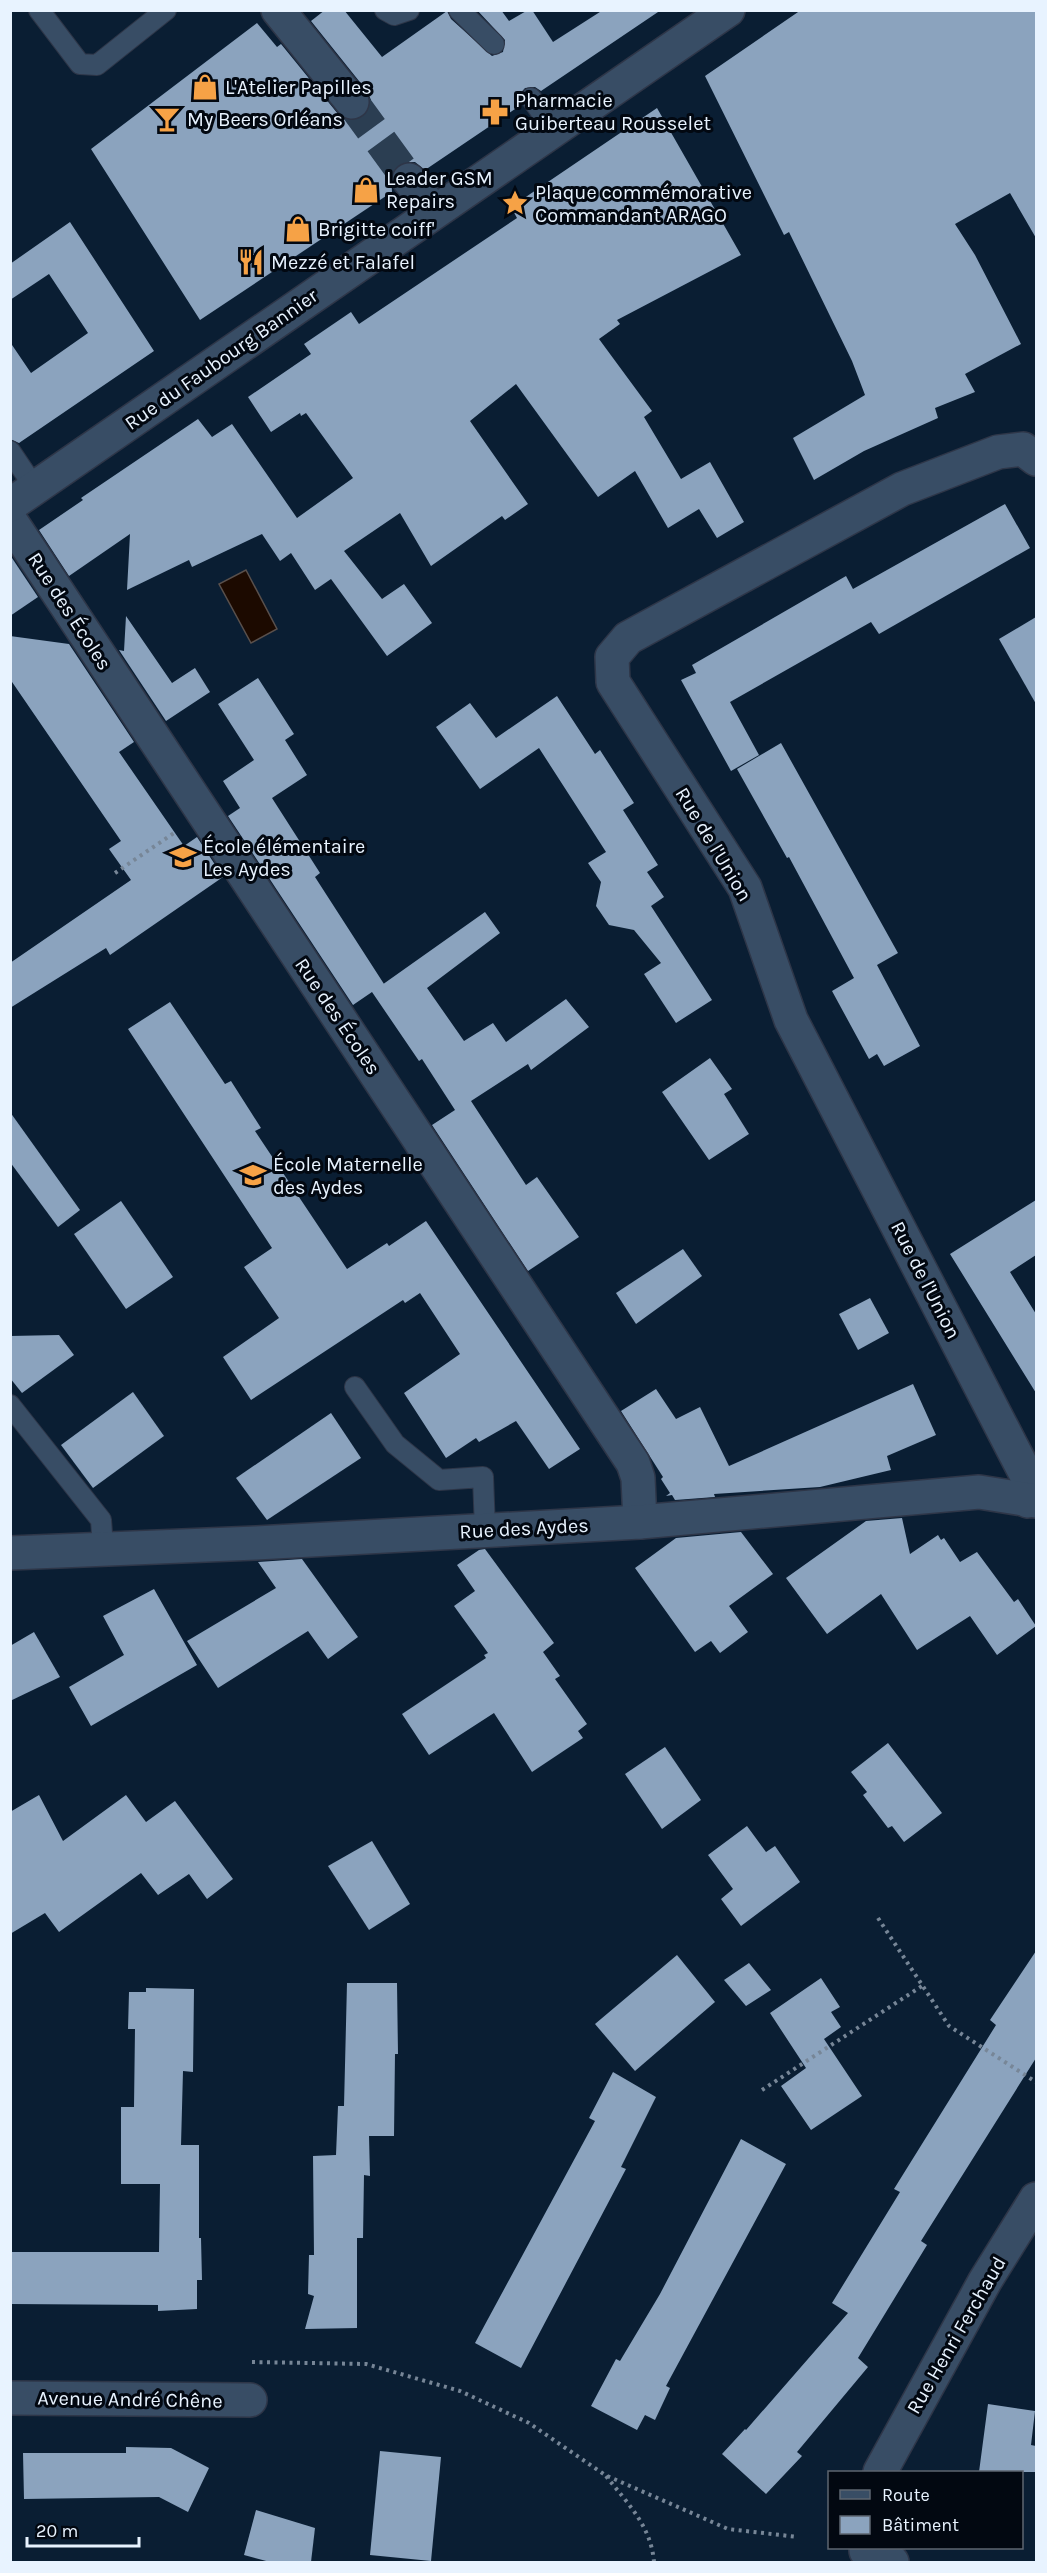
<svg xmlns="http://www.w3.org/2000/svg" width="1047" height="2573" font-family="Karla,sans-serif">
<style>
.water{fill:#1c0a00;stroke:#59504c;stroke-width:1.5}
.building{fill:#8ba3be}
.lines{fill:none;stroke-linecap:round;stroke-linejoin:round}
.street-tunnel{stroke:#2b3e52;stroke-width:33;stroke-dasharray:33 16;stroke-linecap:butt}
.lane-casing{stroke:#2e3648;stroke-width:22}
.street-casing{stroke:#2e3648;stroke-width:36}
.secondary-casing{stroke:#2e3648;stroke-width:36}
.path{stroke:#778697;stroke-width:4;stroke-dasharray:3 4.5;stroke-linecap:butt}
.lane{stroke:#384d65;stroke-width:20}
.street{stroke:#384d65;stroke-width:33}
.secondary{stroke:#384d65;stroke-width:33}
.labels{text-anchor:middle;stroke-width:6;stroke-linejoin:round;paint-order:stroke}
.poi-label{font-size:20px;fill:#e8f3ff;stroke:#020811;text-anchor:start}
.street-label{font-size:20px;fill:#e8f3ff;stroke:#020811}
</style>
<rect width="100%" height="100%" fill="#0a1e33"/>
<path class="water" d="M 246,570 L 277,629 L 251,643 L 219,584 Z"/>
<g class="building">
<path d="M 325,10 L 344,10 L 382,57 L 447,11 L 451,19 L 492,56 L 503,52 L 505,40 L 477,10 L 501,10 L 509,21 L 528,10 L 532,10 L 553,42 L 603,10 L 661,10 L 541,91 L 535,87 L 525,88 L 520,94 L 521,105 L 425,170 L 415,162 L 406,162 L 398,165 L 391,174 L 392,192 L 200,320 L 91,149 L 257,23 L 277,47 L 281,44 L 338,114 L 346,120 L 354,121 L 363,117 L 370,108 L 371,100 L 367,91 L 311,21 Z"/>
<path d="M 801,10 L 1036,10 L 1036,238 L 1010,193 L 955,224 L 975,255 L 1021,344 L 965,374 L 975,392 L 935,408 L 938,418 L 864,451 L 814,480 L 793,438 L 865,395 L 852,361 L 789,232 L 784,235 L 705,76 Z"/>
<path d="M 657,108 L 741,255 L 617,320 L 620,324 L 599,339 L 652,411 L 644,417 L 681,479 L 710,462 L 744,522 L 717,538 L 699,509 L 668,528 L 635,471 L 598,497 L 516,384 L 470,421 L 528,504 L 505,520 L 502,516 L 431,566 L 400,513 L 344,551 L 382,599 L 404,584 L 432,623 L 387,656 L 331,579 L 315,590 L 291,553 L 280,561 L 262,534 L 192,567 L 189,560 L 127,590 L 130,534 L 69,576 L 39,530 L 83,500 L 81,498 L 198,419 L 212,437 L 232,424 L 297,518 L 353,478 L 306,413 L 301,416 L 300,413 L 271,432 L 248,397 L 311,354 L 304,344 L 351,312 L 359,324 L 517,218 L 511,207 Z"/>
<path d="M 70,222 L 154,351 L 19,443 L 10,439 L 10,342 L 31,373 L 88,333 L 49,274 L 10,300 L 10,264 Z"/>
<path d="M 1005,504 L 1030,548 L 879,634 L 871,622 L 730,702 L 759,755 L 731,771 L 681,680 L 696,673 L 692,665 L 846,576 L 853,589 Z"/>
<path d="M 10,555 L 38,597 L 10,616 Z"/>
<path d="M 126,616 L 172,683 L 195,668 L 210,692 L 166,721 L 119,650 L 124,651 Z"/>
<path d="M 1036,617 L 1036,704 L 999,639 Z"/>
<path d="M 10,636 L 69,644 L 134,742 L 119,752 L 184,846 L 197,837 L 223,877 L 110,955 L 106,948 L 10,1008 L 10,963 L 131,880 L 109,849 L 121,841 L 10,679 Z"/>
<path d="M 258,678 L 294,734 L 285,740 L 307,775 L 272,798 L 320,873 L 315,877 L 384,984 L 372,992 L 485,912 L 500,933 L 427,988 L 464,1041 L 493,1023 L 506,1042 L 566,999 L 589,1027 L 531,1070 L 528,1064 L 471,1101 L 526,1185 L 537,1177 L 579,1237 L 528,1271 L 432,1125 L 455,1110 L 422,1059 L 419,1061 L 372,992 L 353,1005 L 228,816 L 240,808 L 223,781 L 254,760 L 218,704 Z"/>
<path d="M 557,696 L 595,754 L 600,750 L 634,803 L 623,810 L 658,865 L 647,872 L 664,897 L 651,906 L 712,1000 L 676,1023 L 644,974 L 661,963 L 634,930 L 609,925 L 596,906 L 601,882 L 588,863 L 606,852 L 539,748 L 480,789 L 436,727 L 470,703 L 496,738 Z"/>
<path d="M 781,743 L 898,953 L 877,965 L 920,1046 L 884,1066 L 877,1054 L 869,1059 L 832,991 L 854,978 L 789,857 L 787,858 L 737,769 Z"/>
<path d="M 170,1002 L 225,1084 L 231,1081 L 261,1128 L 255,1131 L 347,1269 L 387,1243 L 389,1246 L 426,1221 L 580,1449 L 549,1469 L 516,1421 L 479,1442 L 476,1438 L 446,1458 L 404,1393 L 460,1354 L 420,1293 L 405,1303 L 403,1300 L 251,1400 L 223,1357 L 279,1318 L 244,1267 L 272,1248 L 128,1029 Z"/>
<path d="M 710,1058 L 732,1089 L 724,1094 L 749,1134 L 709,1160 L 662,1092 Z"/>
<path d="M 10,1112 L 80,1210 L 58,1227 L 10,1162 Z"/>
<path d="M 1036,1200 L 1036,1255 L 1010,1272 L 1036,1314 L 1036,1393 L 950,1254 Z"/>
<path d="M 121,1201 L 173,1277 L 126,1309 L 74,1234 Z"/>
<path d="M 683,1249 L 702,1276 L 636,1324 L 616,1293 Z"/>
<path d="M 870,1298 L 889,1333 L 858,1350 L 839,1314 Z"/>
<path d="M 59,1335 L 74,1355 L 22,1393 L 10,1378 L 10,1336 Z"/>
<path d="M 913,1384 L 936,1435 L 887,1456 L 891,1470 L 820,1487 L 714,1494 L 715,1497 L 675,1500 L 672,1495 L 666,1496 L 670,1493 L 661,1479 L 663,1477 L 621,1411 L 656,1389 L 676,1419 L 700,1407 L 729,1466 Z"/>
<path d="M 133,1392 L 164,1436 L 93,1488 L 61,1445 Z"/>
<path d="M 331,1413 L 361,1458 L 267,1520 L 236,1478 Z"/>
<path d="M 902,1518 L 910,1554 L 938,1535 L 941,1540 L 944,1538 L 960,1562 L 977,1552 L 1014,1602 L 1018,1599 L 1036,1626 L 997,1655 L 970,1616 L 917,1650 L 881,1594 L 827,1634 L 786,1578 L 866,1521 Z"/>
<path d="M 741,1532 L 773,1574 L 729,1606 L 748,1632 L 720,1653 L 711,1641 L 695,1652 L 635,1568 L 676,1538 Z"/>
<path d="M 485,1549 L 554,1643 L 543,1652 L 560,1676 L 555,1679 L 587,1724 L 578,1731 L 583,1738 L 532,1772 L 494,1713 L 429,1755 L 402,1714 L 486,1658 L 484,1655 L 488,1653 L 454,1606 L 475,1591 L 457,1565 L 479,1550 Z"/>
<path d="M 302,1559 L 358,1637 L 328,1659 L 308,1631 L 218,1688 L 187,1641 L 276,1588 L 258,1562 Z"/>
<path d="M 154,1589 L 197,1665 L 91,1726 L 69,1687 L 124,1655 L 103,1616 Z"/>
<path d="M 34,1632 L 60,1677 L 10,1701 L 10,1646 Z"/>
<path d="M 888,1743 L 942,1813 L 904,1842 L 892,1826 L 888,1828 L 863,1795 L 867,1792 L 851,1772 Z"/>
<path d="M 665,1747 L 701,1800 L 662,1829 L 625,1774 Z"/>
<path d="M 39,1795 L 63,1841 L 126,1795 L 146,1822 L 175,1801 L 233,1879 L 207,1899 L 189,1874 L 158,1895 L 141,1873 L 59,1932 L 45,1913 L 10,1934 L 10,1812 Z"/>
<path d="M 747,1826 L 766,1852 L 775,1846 L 800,1882 L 741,1926 L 721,1899 L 733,1889 L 708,1855 Z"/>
<path d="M 372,1841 L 410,1904 L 369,1930 L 328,1866 Z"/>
<path d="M 1036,1951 L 1036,2058 L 921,2241 L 927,2245 L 858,2358 L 868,2367 L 797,2452 L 802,2456 L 766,2494 L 722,2454 L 745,2429 L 746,2430 L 848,2313 L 832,2303 L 900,2192 L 894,2189 L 996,2025 L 990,2020 Z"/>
<path d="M 677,1955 L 715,2002 L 635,2071 L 595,2024 Z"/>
<path d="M 749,1963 L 771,1990 L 746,2006 L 724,1980 Z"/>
<path d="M 821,1978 L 840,2007 L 831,2012 L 841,2027 L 824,2039 L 862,2096 L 811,2130 L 781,2086 L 806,2068 L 770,2013 Z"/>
<path d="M 347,1983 L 397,1983 L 398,2054 L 395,2054 L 394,2136 L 369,2136 L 370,2176 L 364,2175 L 363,2238 L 357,2238 L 357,2328 L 305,2329 L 314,2296 L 308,2294 L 309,2255 L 314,2255 L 313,2156 L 336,2155 L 338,2106 L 344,2106 Z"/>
<path d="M 146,1988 L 194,1989 L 193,2072 L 183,2071 L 181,2145 L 199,2145 L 199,2238 L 201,2238 L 202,2280 L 197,2280 L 197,2309 L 158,2311 L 158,2305 L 10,2304 L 10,2252 L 159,2252 L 160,2184 L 121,2184 L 121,2107 L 134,2107 L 135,2029 L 128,2029 L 129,1992 L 146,1992 Z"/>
<path d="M 613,2072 L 656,2097 L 621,2167 L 626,2169 L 521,2368 L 475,2343 L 595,2121 L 589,2118 Z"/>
<path d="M 741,2139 L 786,2164 L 666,2386 L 670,2388 L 655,2420 L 645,2415 L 637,2430 L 591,2406 L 616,2359 L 620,2361 L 660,2294 Z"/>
<path d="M 988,2404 L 1035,2411 L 1031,2445 L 1036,2446 L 1036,2472 L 979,2472 Z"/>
<path d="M 126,2447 L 171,2448 L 209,2468 L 188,2512 L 159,2497 L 24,2499 L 23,2453 L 126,2453 Z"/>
<path d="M 380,2451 L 441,2457 L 431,2561 L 370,2555 Z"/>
<path d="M 256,2510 L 315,2528 L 311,2562 L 270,2562 L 244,2555 Z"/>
</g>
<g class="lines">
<path class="street-tunnel" d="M 352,102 L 409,180"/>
<g class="lane-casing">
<g id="lane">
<path d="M 39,10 L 80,64 L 97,65 L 166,10"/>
<path d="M 385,10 L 394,15 L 409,10"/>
<path d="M 459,10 L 494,44"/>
<path d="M 531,98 L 554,130"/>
<path d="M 10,451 L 35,488"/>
<path d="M 355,1387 L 395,1444 L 439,1480 L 483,1477 L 485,1529"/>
<path d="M 10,1405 L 101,1520 L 103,1547"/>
</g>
</g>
<g class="street-casing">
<g id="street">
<path d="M 278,10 L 352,102"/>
<path d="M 409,180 L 434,211"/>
<path d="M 10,520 L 633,1463 L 638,1478 L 640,1522"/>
<path d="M 1028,1501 L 1031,1484 L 791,1020 L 745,888 L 613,682 L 612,657 L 628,638 L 902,489 L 998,452 L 1023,449 L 1036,459"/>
<path d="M 10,2398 L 250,2400"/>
<path d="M 880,2472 L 985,2281 L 1036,2199"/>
<path d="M 866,2551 L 892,2562"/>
</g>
</g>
<g class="secondary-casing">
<g id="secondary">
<path d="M 10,505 L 728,10"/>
<path d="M 10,1553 L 256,1543 L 640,1522 L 979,1492 L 1036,1501"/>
</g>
</g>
<g class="path">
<path d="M 115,873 L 174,833"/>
<path d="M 878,1918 L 949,2026 L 1036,2082"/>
<path d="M 762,2090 L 922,1986"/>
<path d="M 252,2362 L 366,2364 L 460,2391 L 529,2423 L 605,2475 L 728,2529 L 798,2537"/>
<path d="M 606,2476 C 628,2504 651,2526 654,2562"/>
</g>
<use href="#lane" class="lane"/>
<use href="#street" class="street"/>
<use href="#secondary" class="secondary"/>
</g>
<defs>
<g id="shop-bare" transform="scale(2.07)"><path d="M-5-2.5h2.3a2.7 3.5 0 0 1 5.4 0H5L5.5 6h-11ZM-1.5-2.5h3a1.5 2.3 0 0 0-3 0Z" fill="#f6a246" stroke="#020811" stroke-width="2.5" paint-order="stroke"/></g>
<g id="pharmacy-bare" transform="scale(2.07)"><path d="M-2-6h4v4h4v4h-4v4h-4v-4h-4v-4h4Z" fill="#f6a246" stroke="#020811" stroke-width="2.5" paint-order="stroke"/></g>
<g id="bar-bare" transform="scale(2.07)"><path d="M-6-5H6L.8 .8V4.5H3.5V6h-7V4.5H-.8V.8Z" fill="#f6a246" stroke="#020811" stroke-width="2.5" paint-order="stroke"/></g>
<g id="sight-bare" transform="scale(2.07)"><path d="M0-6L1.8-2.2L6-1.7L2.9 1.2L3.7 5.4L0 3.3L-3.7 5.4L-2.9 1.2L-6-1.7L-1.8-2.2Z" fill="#f6a246" stroke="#020811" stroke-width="2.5" paint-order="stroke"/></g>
<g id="restaurant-bare" transform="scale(2.07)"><path d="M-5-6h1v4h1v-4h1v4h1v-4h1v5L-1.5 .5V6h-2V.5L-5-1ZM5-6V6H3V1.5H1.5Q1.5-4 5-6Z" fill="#f6a246" stroke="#020811" stroke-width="2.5" paint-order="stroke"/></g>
<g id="school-bare" transform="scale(2.07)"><path d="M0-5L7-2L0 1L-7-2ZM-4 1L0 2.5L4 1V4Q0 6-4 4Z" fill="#f6a246" stroke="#020811" stroke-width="2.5" paint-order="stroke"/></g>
</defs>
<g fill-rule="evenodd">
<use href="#shop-bare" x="205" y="87"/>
<use href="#pharmacy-bare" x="495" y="112"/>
<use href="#bar-bare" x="167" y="119"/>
<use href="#shop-bare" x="366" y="190"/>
<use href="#sight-bare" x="515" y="203"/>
<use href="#shop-bare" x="298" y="229"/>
<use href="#restaurant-bare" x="251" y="262"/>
<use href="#school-bare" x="183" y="857"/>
<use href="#school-bare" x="253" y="1175"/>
</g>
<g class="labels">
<g class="poi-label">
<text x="225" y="94">L'Atelier Papilles</text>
<text x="515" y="107">Pharmacie<tspan x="515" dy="23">Guiberteau Rousselet</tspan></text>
<text x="187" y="126">My Beers Orléans</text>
<text x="386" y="185">Leader GSM<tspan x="386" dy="23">Repairs</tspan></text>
<text x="535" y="199">Plaque commémorative<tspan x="535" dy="23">Commandant ARAGO</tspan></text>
<text x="318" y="236">Brigitte coiff'</text>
<text x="271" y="269">Mezzé et Falafel</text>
<text x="203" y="853">École élémentaire<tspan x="203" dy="23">Les Aydes</tspan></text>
<text x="273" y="1171">École Maternelle<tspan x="273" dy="23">des Aydes</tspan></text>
</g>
<g class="street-label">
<text transform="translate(221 359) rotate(-35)" y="7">Rue du Faubourg Bannier</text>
<text transform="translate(70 611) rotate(57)" y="7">Rue des Écoles</text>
<text transform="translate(714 844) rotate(59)" y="7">Rue de l'Union</text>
<text transform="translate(338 1016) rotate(56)" y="7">Rue des Écoles</text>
<text transform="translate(926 1280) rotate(63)" y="7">Rue de l'Union</text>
<text transform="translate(524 1528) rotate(-3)" y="7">Rue des Aydes</text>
<text transform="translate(956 2335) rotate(-60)" y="7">Rue Henri Ferchaud</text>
<text transform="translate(130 2399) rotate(1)" y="7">Avenue André Chêne</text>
</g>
</g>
<rect width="1047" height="2573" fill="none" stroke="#e8f3ff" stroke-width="24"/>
<rect x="828" y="2471" width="195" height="78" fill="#020811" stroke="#5e6670" stroke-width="1.5"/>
<rect x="840" y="2490" width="30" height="9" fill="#384d65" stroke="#5e6670" stroke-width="1.5"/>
<text x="882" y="2501" font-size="18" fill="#e8f3ff">Route</text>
<rect x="840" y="2516" width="30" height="18" fill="#8ba3be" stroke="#5e6670" stroke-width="1.5"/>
<text x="882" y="2531" font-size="18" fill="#e8f3ff">Bâtiment</text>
<path d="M27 2537v9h112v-9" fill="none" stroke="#e8f3ff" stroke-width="3"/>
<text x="36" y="2537" font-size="18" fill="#e8f3ff" stroke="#020811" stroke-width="4.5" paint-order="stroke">20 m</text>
</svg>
